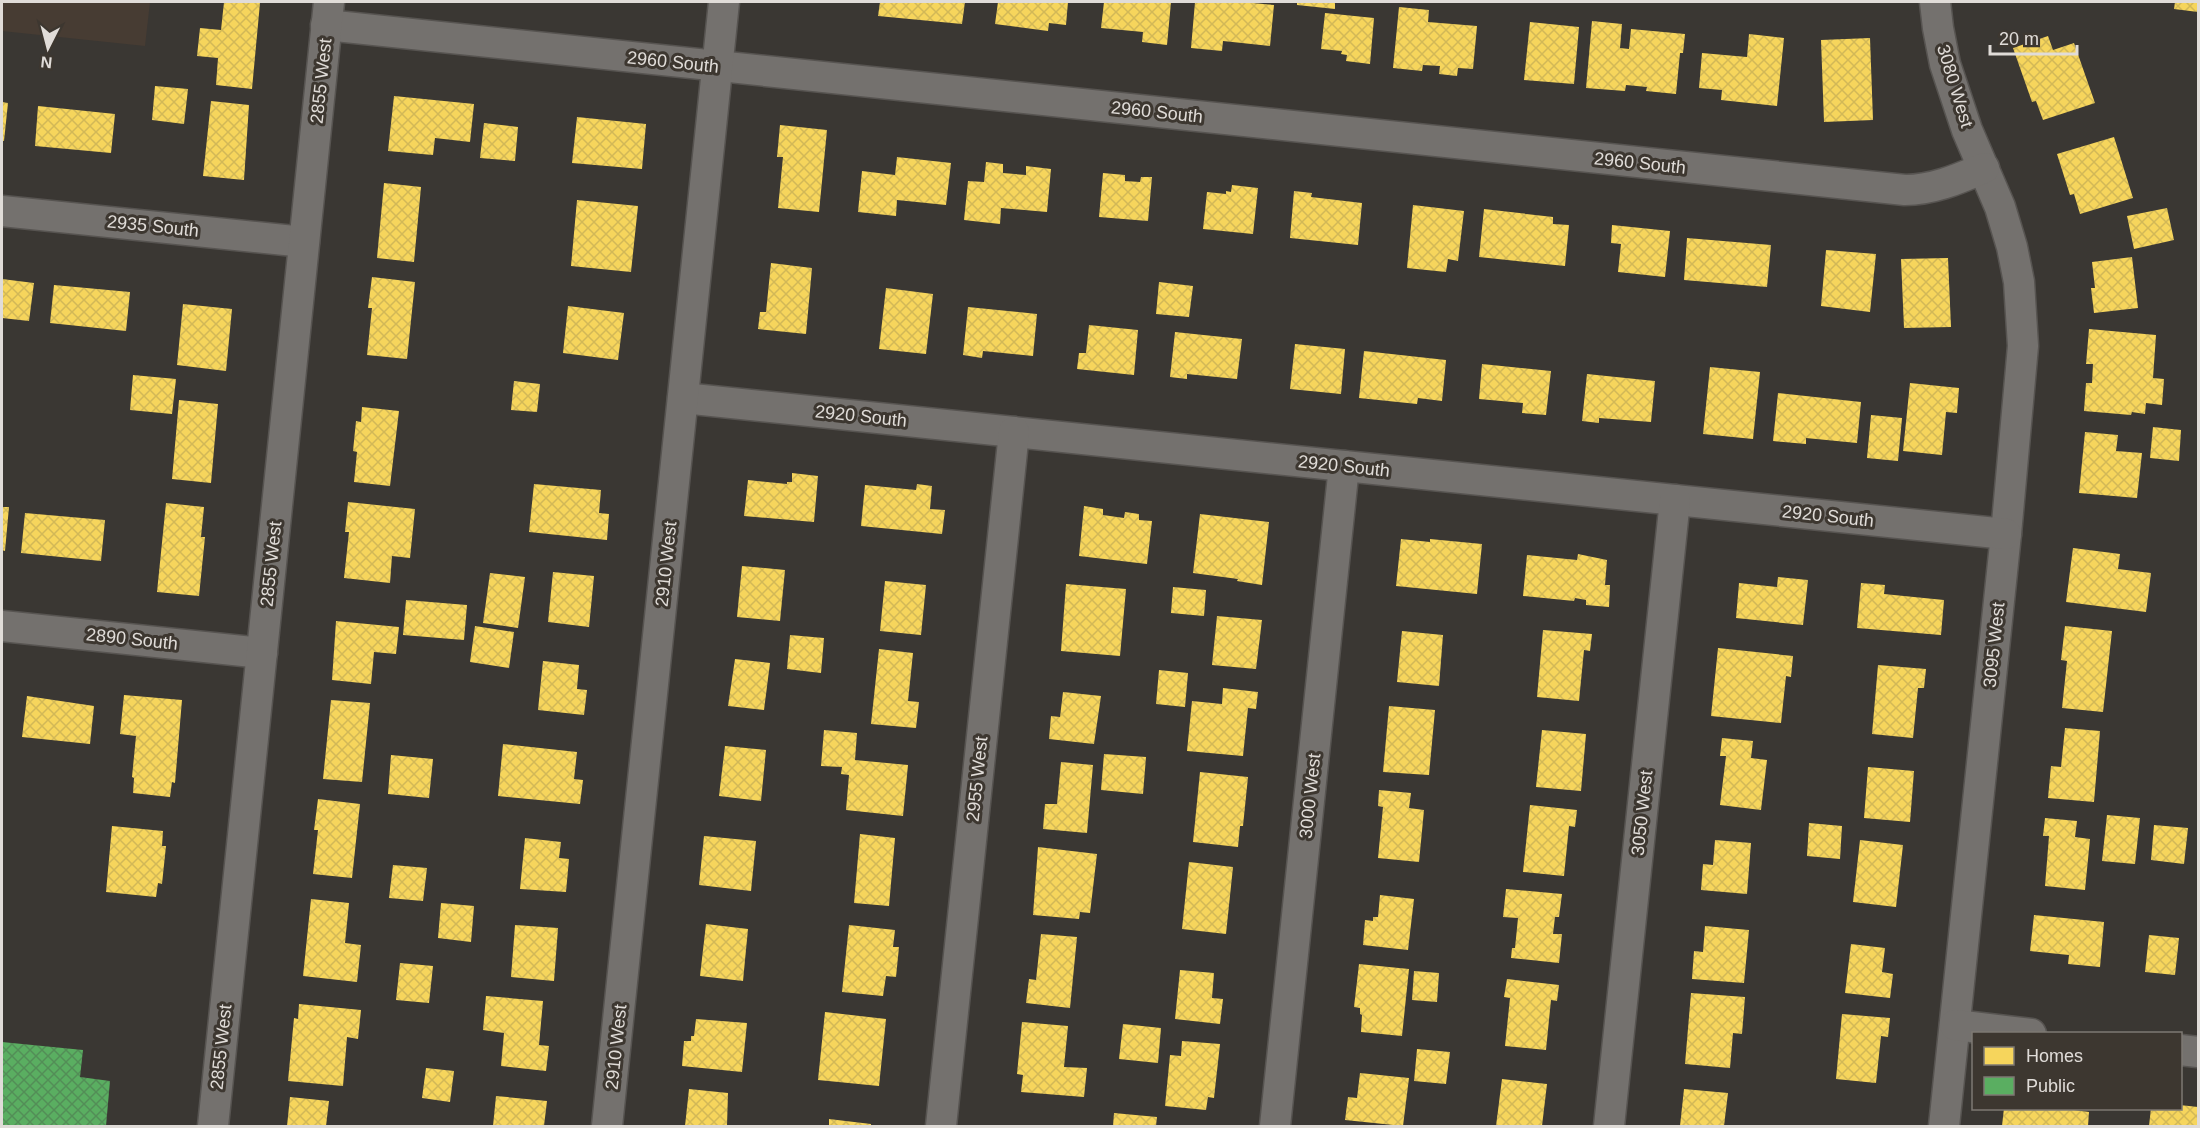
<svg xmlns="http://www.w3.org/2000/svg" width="2200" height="1128" font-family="Helvetica,sans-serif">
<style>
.built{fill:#473c33}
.homes{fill:url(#homes-cross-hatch)}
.public{fill:url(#public-cross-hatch)}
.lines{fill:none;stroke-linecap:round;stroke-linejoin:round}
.street-casing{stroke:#575451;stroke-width:33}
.street{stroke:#74716e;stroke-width:30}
.labels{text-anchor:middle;stroke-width:6;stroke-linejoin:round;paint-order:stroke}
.street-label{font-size:18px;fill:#e0dcd8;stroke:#3d3730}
</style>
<defs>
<pattern id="homes-cross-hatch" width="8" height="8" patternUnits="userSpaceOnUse" patternTransform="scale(1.5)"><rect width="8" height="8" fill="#f6d55c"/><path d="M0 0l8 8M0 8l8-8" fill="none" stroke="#d2b857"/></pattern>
<pattern id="public-cross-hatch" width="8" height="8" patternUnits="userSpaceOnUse" patternTransform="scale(1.5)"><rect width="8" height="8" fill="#5aae61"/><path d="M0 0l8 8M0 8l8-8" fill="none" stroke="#538e57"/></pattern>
</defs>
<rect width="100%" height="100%" fill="#3a3733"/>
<path class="built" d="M 2,2 L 150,2 L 145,46 L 2,31 Z"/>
<g class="homes">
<path d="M 224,2 L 260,3 L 252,89 L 216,85 L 218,58 L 197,56 L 200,28 L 221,30 Z"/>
<path d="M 880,2 L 965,2 L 962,24 L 878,16 Z"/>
<path d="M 998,2 L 1068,2 L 1066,25 L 1049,23 L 1048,31 L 995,24 Z"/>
<path d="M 1104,2 L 1171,2 L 1167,45 L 1142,42 L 1143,32 L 1101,28 Z"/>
<path d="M 1195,2 L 1241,2 L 1274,5 L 1270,46 L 1223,41 L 1222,51 L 1191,48 Z"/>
<path d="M 1297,2 L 1335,2 L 1335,9 L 1297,5 Z"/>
<path d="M 2175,2 L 2198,2 L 2198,12 L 2174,9 Z"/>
<path d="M 1399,7 L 1429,10 L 1428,22 L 1477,26 L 1473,69 L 1458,68 L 1457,76 L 1439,74 L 1440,66 L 1423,65 L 1422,71 L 1393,68 Z"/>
<path d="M 1325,13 L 1374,18 L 1370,64 L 1346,61 L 1347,55 L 1341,54 L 1342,51 L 1321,49 Z"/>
<path d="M 1592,21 L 1622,24 L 1620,48 L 1629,49 L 1631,29 L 1685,34 L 1683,53 L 1680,53 L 1676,94 L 1646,91 L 1647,87 L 1626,85 L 1625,91 L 1586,88 Z"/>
<path d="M 1530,22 L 1579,27 L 1574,84 L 1524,80 Z"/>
<path d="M 1749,34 L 1784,38 L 1777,106 L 1721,100 L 1722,90 L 1699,88 L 1702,53 L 1747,57 Z"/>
<path d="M 2048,36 L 2053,50 L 2074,43 L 2095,103 L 2043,120 L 2036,101 L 2032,102 L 2013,48 Z"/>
<path d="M 1870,38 L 1873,120 L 1824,122 L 1821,40 Z"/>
<path d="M 155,86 L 188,89 L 184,124 L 152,120 Z"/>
<path d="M 394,96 L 474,104 L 470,142 L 435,138 L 433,155 L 388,151 Z"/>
<path d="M 211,101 L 249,105 L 244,180 L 203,176 Z"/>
<path d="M 2,102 L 8,103 L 4,141 L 2,141 Z"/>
<path d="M 38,106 L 115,114 L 111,153 L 35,146 Z"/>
<path d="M 577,117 L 646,124 L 642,169 L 572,163 Z"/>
<path d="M 484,123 L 518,127 L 515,161 L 480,158 Z"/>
<path d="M 780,125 L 827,130 L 819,212 L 778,208 L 783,157 L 777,157 Z"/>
<path d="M 2114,137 L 2133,198 L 2080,214 L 2074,194 L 2070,195 L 2057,154 Z"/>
<path d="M 897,157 L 951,163 L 946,205 L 897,200 L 896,216 L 858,212 L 862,171 L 895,175 Z"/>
<path d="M 986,162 L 1003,164 L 1003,173 L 1026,175 L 1026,166 L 1051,169 L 1047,212 L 1001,208 L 1000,224 L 964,220 L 968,181 L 984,182 Z"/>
<path d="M 1103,173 L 1125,175 L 1125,181 L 1140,182 L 1141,177 L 1152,177 L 1148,221 L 1099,217 Z"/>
<path d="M 384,183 L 421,187 L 414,262 L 377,258 Z"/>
<path d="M 1232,185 L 1258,188 L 1253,234 L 1203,229 L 1207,192 L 1226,194 L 1226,191 L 1231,192 Z"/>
<path d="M 1294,191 L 1312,193 L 1311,197 L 1362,203 L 1358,245 L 1290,238 Z"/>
<path d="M 577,200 L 638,206 L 631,272 L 571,266 Z"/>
<path d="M 1413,205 L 1464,211 L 1458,261 L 1448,259 L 1446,272 L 1407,268 Z"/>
<path d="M 2167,208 L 2174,240 L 2134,249 L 2127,216 Z"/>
<path d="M 1484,209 L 1553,217 L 1553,224 L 1569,225 L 1565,266 L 1479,257 Z"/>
<path d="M 1612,225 L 1670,231 L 1665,277 L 1618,272 L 1621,244 L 1611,243 Z"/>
<path d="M 1687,238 L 1771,245 L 1767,287 L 1684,280 Z"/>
<path d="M 1826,250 L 1876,254 L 1870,312 L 1821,306 Z"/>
<path d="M 2132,257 L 2138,308 L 2094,313 L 2091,288 L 2095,288 L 2092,262 Z"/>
<path d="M 1948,258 L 1951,327 L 1904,328 L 1901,259 Z"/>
<path d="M 771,263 L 812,268 L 806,334 L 758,329 L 760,312 L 766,312 Z"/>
<path d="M 372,277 L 415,282 L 407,359 L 367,355 L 372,308 L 368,308 Z"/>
<path d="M 2,279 L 34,283 L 29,321 L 2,318 Z"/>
<path d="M 1159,282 L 1193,286 L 1189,317 L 1156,314 Z"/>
<path d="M 54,285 L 130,292 L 126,331 L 50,323 Z"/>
<path d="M 886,288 L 933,294 L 926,354 L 879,349 Z"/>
<path d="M 183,304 L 232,309 L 226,371 L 177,365 Z"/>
<path d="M 568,306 L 624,313 L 618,360 L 563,353 Z"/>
<path d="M 968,307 L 1037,314 L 1033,356 L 983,351 L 982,358 L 963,355 Z"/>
<path d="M 1089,325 L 1138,330 L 1134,375 L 1077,369 L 1079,353 L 1086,353 Z"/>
<path d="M 2089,329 L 2156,335 L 2153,378 L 2164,379 L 2162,405 L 2146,403 L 2145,414 L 2132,412 L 2131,415 L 2084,411 L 2086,383 L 2092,383 L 2093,364 L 2086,364 Z"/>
<path d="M 1175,332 L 1242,339 L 1237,379 L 1187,374 L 1187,379 L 1170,377 Z"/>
<path d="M 1295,344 L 1345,349 L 1341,394 L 1290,389 Z"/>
<path d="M 1364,351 L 1446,360 L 1442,401 L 1418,398 L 1417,404 L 1359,398 Z"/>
<path d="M 1482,364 L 1551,371 L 1546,415 L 1522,413 L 1523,403 L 1479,399 Z"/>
<path d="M 1710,367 L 1760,372 L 1753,439 L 1703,434 Z"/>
<path d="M 1587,374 L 1655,381 L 1651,422 L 1599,418 L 1599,423 L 1582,421 Z"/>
<path d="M 133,375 L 176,379 L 172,414 L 130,410 Z"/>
<path d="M 514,381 L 540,384 L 537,412 L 511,410 Z"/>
<path d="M 1910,383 L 1959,388 L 1957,413 L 1946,412 L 1942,455 L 1903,451 Z"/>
<path d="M 1778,393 L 1861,402 L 1857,443 L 1806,438 L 1806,444 L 1773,441 Z"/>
<path d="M 179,400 L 218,404 L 211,483 L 172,479 Z"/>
<path d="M 362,407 L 399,411 L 390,486 L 354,482 L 357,452 L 353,451 L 356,421 L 361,422 Z"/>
<path d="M 1871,415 L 1902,418 L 1898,461 L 1867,458 Z"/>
<path d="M 2153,427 L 2181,430 L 2179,461 L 2150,458 Z"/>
<path d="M 2085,432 L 2118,435 L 2116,451 L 2142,453 L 2137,498 L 2079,493 Z"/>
<path d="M 792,473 L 818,476 L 814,522 L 744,516 L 748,480 L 787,484 L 787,482 L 792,482 Z"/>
<path d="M 534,484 L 601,490 L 599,513 L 609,514 L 607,540 L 529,532 Z"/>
<path d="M 917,484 L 932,486 L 930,509 L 945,510 L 942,534 L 861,526 L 865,485 L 916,490 Z"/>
<path d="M 348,502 L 415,509 L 410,558 L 392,556 L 390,583 L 344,578 L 349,532 L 345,532 Z"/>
<path d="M 166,503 L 204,507 L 201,537 L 205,537 L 199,596 L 157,592 Z"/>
<path d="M 1084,506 L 1103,509 L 1103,515 L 1124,518 L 1125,512 L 1139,514 L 1139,520 L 1152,521 L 1147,564 L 1079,556 Z"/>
<path d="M 2,507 L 9,507 L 5,551 L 2,550 Z"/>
<path d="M 25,513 L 105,520 L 101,561 L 21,553 Z"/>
<path d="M 1200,514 L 1269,522 L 1262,585 L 1237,581 L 1238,579 L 1193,573 Z"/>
<path d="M 1401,539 L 1430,542 L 1430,539 L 1482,544 L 1477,594 L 1396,586 Z"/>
<path d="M 2073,548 L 2120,554 L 2118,569 L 2151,573 L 2146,612 L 2066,602 Z"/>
<path d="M 1578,554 L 1607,560 L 1605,585 L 1610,585 L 1609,607 L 1586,605 L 1586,600 L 1575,598 L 1574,601 L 1523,596 L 1527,555 L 1577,560 Z"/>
<path d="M 742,566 L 785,570 L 780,621 L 737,617 Z"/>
<path d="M 553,572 L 594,576 L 589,627 L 548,622 Z"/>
<path d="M 490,573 L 525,577 L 518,628 L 483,623 Z"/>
<path d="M 1778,577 L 1808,580 L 1803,625 L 1736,618 L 1739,583 L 1777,587 Z"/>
<path d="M 885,581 L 926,585 L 921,635 L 880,631 Z"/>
<path d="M 1861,583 L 1885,585 L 1884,594 L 1944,600 L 1941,635 L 1857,628 Z"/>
<path d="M 1066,584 L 1126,589 L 1120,656 L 1061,651 Z"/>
<path d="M 1173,587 L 1206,590 L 1204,616 L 1171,613 Z"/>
<path d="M 406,600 L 467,605 L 464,640 L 403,635 Z"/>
<path d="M 1217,616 L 1262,620 L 1256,669 L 1212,665 Z"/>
<path d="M 336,621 L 399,627 L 396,654 L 374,652 L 371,684 L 332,680 Z"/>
<path d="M 475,626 L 514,632 L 509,668 L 470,662 Z"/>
<path d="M 2065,626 L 2112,631 L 2103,712 L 2062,708 L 2067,661 L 2061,660 Z"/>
<path d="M 1543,630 L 1592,634 L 1590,651 L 1584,650 L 1579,701 L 1537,697 Z"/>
<path d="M 1402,631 L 1443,635 L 1439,686 L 1397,682 Z"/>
<path d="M 790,635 L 824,638 L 821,673 L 787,669 Z"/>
<path d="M 1718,648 L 1793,656 L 1791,677 L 1786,676 L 1781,723 L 1711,716 Z"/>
<path d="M 879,649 L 913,653 L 908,701 L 919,702 L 916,728 L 871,724 Z"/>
<path d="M 735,659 L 770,663 L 764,710 L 728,706 Z"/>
<path d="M 543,661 L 579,665 L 577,689 L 587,690 L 584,715 L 538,710 Z"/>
<path d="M 1878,665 L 1926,669 L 1924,688 L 1918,688 L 1913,738 L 1872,734 Z"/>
<path d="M 1159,670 L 1188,673 L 1185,707 L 1156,704 Z"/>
<path d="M 1223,688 L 1258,692 L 1256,709 L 1248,708 L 1243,756 L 1187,751 L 1192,701 L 1222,704 Z"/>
<path d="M 1063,692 L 1101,696 L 1094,744 L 1049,739 L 1051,716 L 1060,717 Z"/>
<path d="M 124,695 L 182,700 L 175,783 L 172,782 L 170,797 L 133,793 L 134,778 L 132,777 L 136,736 L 120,734 Z"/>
<path d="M 27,696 L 94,706 L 90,744 L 22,737 Z"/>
<path d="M 331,700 L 370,703 L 362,782 L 323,779 Z"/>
<path d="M 1389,706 L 1435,710 L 1429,775 L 1383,772 Z"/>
<path d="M 2065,728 L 2100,731 L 2094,802 L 2048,798 L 2051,766 L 2061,767 Z"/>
<path d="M 824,730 L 857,733 L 855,760 L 908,765 L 903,816 L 846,810 L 849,775 L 841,774 L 842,767 L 821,766 Z"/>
<path d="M 1542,730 L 1586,734 L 1581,791 L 1536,787 Z"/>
<path d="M 1722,738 L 1753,741 L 1751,758 L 1767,760 L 1761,810 L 1720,805 L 1726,756 L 1720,756 Z"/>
<path d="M 503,744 L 577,752 L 574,779 L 583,780 L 580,804 L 498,796 Z"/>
<path d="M 725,746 L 766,750 L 761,801 L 719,796 Z"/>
<path d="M 1104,754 L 1146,757 L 1143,794 L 1101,790 Z"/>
<path d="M 391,755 L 433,759 L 429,798 L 388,794 Z"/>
<path d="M 1061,762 L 1093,765 L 1087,833 L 1043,829 L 1045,804 L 1057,804 Z"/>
<path d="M 1868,767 L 1914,771 L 1910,822 L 1864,818 Z"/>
<path d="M 1200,772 L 1248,777 L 1243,826 L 1240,826 L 1238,847 L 1193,842 Z"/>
<path d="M 1379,790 L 1411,793 L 1409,808 L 1424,810 L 1419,862 L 1378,858 L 1383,807 L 1378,806 Z"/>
<path d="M 318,799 L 360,804 L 352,878 L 313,874 L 318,830 L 314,830 Z"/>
<path d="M 1530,805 L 1577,810 L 1575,827 L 1569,826 L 1564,876 L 1523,872 Z"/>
<path d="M 2107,815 L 2140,818 L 2135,864 L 2102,861 Z"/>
<path d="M 2045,818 L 2077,821 L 2075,837 L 2090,839 L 2085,890 L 2045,886 L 2049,836 L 2043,836 Z"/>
<path d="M 1809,823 L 1842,826 L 1840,859 L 1807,856 Z"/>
<path d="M 2154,825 L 2188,828 L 2184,864 L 2151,860 Z"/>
<path d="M 112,826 L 163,831 L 162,846 L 166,846 L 162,884 L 158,883 L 156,897 L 106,892 Z"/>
<path d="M 860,834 L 895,838 L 889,906 L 854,903 Z"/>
<path d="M 704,836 L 756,841 L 751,891 L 699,885 Z"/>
<path d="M 525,838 L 561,842 L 559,858 L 569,859 L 566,892 L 520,889 Z"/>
<path d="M 1715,840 L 1751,843 L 1747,894 L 1701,890 L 1703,864 L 1713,865 Z"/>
<path d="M 1860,840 L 1903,845 L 1896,907 L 1853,902 Z"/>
<path d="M 1038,847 L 1097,854 L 1090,913 L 1080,912 L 1079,919 L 1033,915 Z"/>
<path d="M 1189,862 L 1233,867 L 1226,934 L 1182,929 Z"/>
<path d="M 393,865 L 427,868 L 423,901 L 389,898 Z"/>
<path d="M 1506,889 L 1562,894 L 1559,917 L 1555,917 L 1553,934 L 1562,934 L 1559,963 L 1511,958 L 1512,948 L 1515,948 L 1518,918 L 1503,917 Z"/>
<path d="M 1380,895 L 1414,899 L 1408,950 L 1363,945 L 1365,920 L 1373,921 L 1373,917 L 1378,917 Z"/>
<path d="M 311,899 L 349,903 L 345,943 L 361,945 L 357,982 L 303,976 Z"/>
<path d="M 441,903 L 474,906 L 471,942 L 438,938 Z"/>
<path d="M 2034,915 L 2104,922 L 2100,967 L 2068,964 L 2069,955 L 2030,951 Z"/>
<path d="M 706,924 L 748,929 L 743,981 L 700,976 Z"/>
<path d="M 515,925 L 558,928 L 554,981 L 511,977 Z"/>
<path d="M 849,925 L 895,930 L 893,947 L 899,947 L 896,977 L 886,976 L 883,996 L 842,992 Z"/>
<path d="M 1705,926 L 1749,930 L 1744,983 L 1692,979 L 1694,951 L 1703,952 Z"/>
<path d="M 1041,934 L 1077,937 L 1070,1008 L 1026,1003 L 1029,979 L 1036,980 Z"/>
<path d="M 2149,935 L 2179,938 L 2175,975 L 2145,972 Z"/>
<path d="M 1851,944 L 1885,948 L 1882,972 L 1893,974 L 1890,998 L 1845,993 Z"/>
<path d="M 400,963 L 433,966 L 429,1003 L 396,1000 Z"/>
<path d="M 1359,964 L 1409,969 L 1402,1036 L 1361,1032 L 1362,1015 L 1360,1014 L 1360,1008 L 1354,1007 Z"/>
<path d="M 1180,970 L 1214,973 L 1212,998 L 1223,999 L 1220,1024 L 1175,1019 Z"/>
<path d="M 1414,971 L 1439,973 L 1437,1002 L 1412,1000 Z"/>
<path d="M 1507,979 L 1559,985 L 1557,1001 L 1551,1000 L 1546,1050 L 1505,1046 L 1510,998 L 1504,997 Z"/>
<path d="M 1691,993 L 1745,997 L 1742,1034 L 1733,1033 L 1730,1068 L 1685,1064 Z"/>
<path d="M 486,996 L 543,1001 L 539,1045 L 549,1046 L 546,1071 L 501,1066 L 504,1033 L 483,1030 Z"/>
<path d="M 299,1004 L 361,1010 L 358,1039 L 347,1037 L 343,1086 L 288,1081 L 294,1018 L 298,1019 Z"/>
<path d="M 825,1012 L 886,1019 L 879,1086 L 818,1080 Z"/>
<path d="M 1842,1014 L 1890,1018 L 1888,1037 L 1881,1036 L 1876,1083 L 1836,1079 Z"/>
<path d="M 696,1019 L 747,1023 L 742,1072 L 682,1066 L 684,1041 L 691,1041 L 691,1036 L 694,1036 Z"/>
<path d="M 1022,1022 L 1068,1026 L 1064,1067 L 1087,1068 L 1084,1097 L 1021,1092 L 1023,1075 L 1017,1074 Z"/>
<path d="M 1123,1024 L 1161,1028 L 1158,1063 L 1119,1059 Z"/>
<path d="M 1182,1041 L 1220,1044 L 1214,1098 L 1208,1097 L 1206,1110 L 1165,1106 L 1170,1055 L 1181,1056 Z"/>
<path d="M 1417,1049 L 1450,1052 L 1446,1084 L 1414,1081 Z"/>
<path d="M 426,1068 L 454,1071 L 450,1102 L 422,1098 Z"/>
<path d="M 1360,1073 L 1409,1078 L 1403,1126 L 1345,1120 L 1348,1097 L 1357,1098 Z"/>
<path d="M 1502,1079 L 1547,1084 L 1542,1126 L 1496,1126 Z"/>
<path d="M 689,1089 L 728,1093 L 727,1126 L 685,1126 Z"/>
<path d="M 1684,1089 L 1728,1093 L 1724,1126 L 1680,1126 Z"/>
<path d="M 496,1096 L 547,1101 L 544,1126 L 493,1126 Z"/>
<path d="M 290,1097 L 329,1101 L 326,1126 L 287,1126 Z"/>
<path d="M 2180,1105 L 2198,1107 L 2198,1126 L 2149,1126 L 2151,1108 L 2180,1108 Z"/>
<path d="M 2004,1108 L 2059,1108 L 2089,1112 L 2088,1126 L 2002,1126 Z"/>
<path d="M 1114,1113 L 1157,1117 L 1156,1126 L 1113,1126 Z"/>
<path d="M 829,1119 L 871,1124 L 871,1126 L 829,1126 Z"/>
</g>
<path class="public" d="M 2,1042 L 83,1050 L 80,1077 L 110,1081 L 106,1126 L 2,1126 Z"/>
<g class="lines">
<g class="street-casing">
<g id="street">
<path d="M 1935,2 L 1938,28 L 1945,64 L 1967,130 L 2000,207 L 2012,247 L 2019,282 L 2023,346 L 2006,534 L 1944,1126"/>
<path d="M 326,25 L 1905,190 C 1933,190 1958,179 1984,168"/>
<path d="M 2,211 L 304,242"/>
<path d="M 683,398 L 2006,534"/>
<path d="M 2,626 L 262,653"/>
<path d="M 1955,1025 L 2031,1034"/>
<path d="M 2180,1050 L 2198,1052"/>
<path d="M 213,1126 L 329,2"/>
<path d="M 607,1126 L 724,2"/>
<path d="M 941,1126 L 1014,432"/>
<path d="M 1275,1126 L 1344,466"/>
<path d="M 1609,1126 L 1675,500"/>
</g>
</g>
<use href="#street" class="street"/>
</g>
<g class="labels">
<g class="street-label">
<text transform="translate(673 62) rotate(6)" y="6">2960 South</text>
<text transform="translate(321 81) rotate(-84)" y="6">2855 West</text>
<text transform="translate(1955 86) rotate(73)" y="6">3080 West</text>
<text transform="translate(1157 112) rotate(6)" y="6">2960 South</text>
<text transform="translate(1640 163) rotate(6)" y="6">2960 South</text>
<text transform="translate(153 226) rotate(6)" y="6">2935 South</text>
<text transform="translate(861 416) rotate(6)" y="6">2920 South</text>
<text transform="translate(1344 466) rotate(6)" y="6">2920 South</text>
<text transform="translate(1828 516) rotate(6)" y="6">2920 South</text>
<text transform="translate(271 564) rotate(-84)" y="6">2855 West</text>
<text transform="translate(666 564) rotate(-84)" y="6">2910 West</text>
<text transform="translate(132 639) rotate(6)" y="6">2890 South</text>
<text transform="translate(1994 645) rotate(-84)" y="6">3095 West</text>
<text transform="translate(977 779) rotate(-84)" y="6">2955 West</text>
<text transform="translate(1310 796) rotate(-84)" y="6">3000 West</text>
<text transform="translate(1642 813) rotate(-84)" y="6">3050 West</text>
<text transform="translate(221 1047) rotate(-84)" y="6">2855 West</text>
<text transform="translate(616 1047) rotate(-84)" y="6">2910 West</text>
</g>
</g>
<rect width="2200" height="1128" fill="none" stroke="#e0dcd8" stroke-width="6"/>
<rect x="1972" y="1032" width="210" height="78" fill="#3d3730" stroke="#7e7973" stroke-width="1.5"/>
<rect x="1984" y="1047" width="30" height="18" fill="#f6d55c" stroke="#7e7973" stroke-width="1.5"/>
<text x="2026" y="1062" font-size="18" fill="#e0dcd8">Homes</text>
<rect x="1984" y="1077" width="30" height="18" fill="#5aae61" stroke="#7e7973" stroke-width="1.5"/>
<text x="2026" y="1092" font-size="18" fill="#e0dcd8">Public</text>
<g transform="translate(48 48) rotate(186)" stroke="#3d3730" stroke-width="4.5" paint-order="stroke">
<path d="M0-4.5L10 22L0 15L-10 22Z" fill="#e0dcd8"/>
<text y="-9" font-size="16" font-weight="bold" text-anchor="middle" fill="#e0dcd8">N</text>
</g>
<path d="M1990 45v9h87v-9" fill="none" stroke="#e0dcd8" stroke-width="3"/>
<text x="1999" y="45" font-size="18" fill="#e0dcd8" stroke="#3d3730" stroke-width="4.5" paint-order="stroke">20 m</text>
</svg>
